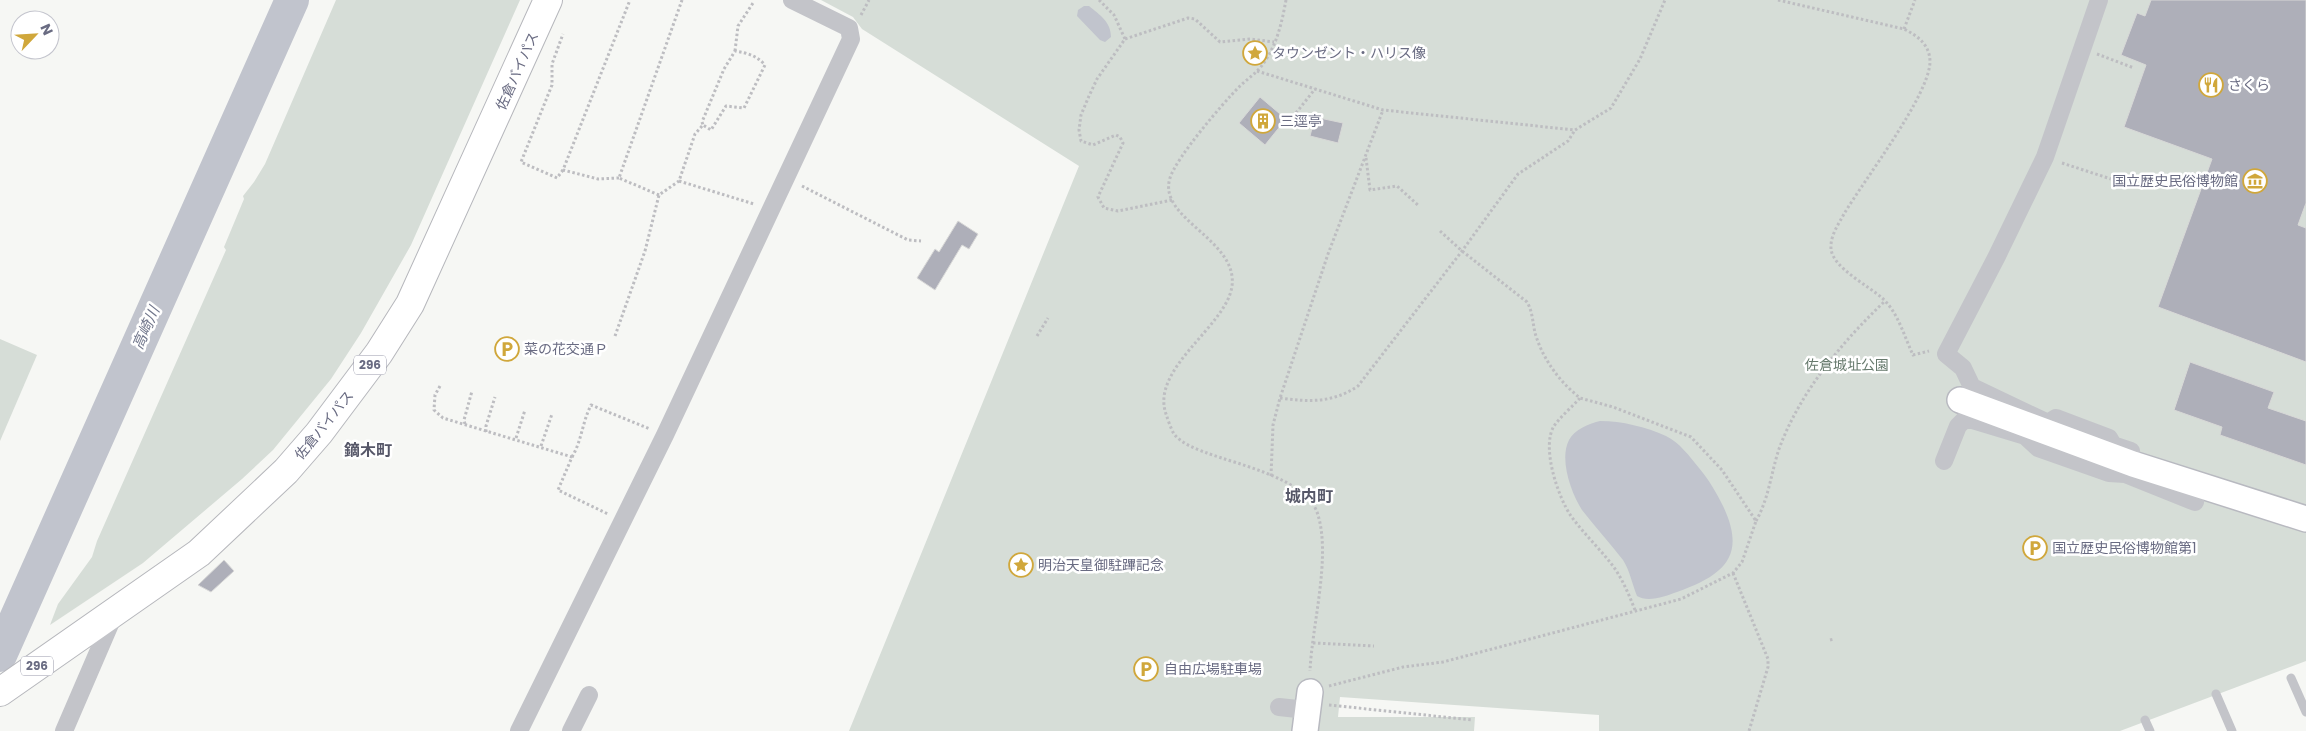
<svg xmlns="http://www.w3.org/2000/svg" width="2306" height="731" font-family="Poppins,'Noto Sans JP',sans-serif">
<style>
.green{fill:#d6ddd7}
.water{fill:#c1c4cd}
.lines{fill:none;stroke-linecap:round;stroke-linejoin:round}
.river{stroke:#c1c4cd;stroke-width:34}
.building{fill:#aeafb9;stroke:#d8d8d7}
.secondary-casing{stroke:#b8b9c0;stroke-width:28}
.highway-casing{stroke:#b6b7bc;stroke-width:30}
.path{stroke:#bdbdc1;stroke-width:3;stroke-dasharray:2.5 2.5;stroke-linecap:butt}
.lane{stroke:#c3c4c9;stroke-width:9}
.street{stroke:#c3c4c9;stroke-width:18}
.secondary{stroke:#fff;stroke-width:25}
.highway{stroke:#fff;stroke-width:28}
.labels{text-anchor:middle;stroke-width:5;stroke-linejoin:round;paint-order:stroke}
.shield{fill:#fff;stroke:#9697a8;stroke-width:1}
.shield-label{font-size:12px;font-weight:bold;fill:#696b82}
.poi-label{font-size:14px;fill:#696b82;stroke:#fff;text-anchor:start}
.street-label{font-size:14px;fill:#696b82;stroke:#fff}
.park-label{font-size:14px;fill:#677a6d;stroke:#fff}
.water-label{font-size:15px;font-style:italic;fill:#70768b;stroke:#fff}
.quarter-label{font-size:16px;font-weight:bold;fill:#565768;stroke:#fff}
</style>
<rect width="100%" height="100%" fill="#f6f7f4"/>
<g class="green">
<path d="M 336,0 L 520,0 L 411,245 L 361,333 L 331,379 L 273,450 L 242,479 L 143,563 L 50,625 L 58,604 L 92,557 L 97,541 L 226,250 L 224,247 L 244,199 L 243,196 L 254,182 L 265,164 Z"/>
<path d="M 821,0 L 2306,0 L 2306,661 L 2120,731 L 1599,731 L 1599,715 L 1340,697 L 1338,717 L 1475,717 L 1474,731 L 849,731 L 1079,166 L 862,29 L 853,17 Z"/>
<path d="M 0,339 L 37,355 L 0,441 Z"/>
</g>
<g class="water">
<path d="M 1084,6 L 1089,6 C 1100,15 1111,22 1111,37 L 1105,42 L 1100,40 L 1077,16 L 1078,10 Z"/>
<path d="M 1600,421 C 1622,421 1646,427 1666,436 C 1679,442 1690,457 1699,468 C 1709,480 1716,492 1723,506 C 1747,556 1724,575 1677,592 C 1666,596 1648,603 1637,596 C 1632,584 1630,571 1623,560 C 1610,543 1595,527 1582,510 C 1571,493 1559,459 1569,440 C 1574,430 1590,423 1600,421 Z"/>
</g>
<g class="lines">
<path class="river" d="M 0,655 L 292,0"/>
</g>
<g class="building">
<path d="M 2151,0 L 2306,0 L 2306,203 L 2298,225 L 2306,228 L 2306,362 L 2158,307 L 2212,159 L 2124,127 L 2146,65 L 2121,55 L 2137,13 L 2145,16 Z"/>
<path d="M 1260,97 L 1286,119 L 1265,145 L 1239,123 Z"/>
<path d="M 1315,117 L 1343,123 L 1338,143 L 1310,136 Z"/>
<path d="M 958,221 L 978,234 L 969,249 L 962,245 L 935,290 L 917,278 L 935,249 L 939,252 Z"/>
<path d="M 2190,362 L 2274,392 L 2268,408 L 2306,421 L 2306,465 L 2220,435 L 2222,427 L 2174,410 Z"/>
<path d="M 224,560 L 234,571 L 211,592 L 198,585 Z"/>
</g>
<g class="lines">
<g class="secondary-casing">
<g id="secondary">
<path d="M 1960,400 L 2133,464 L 2306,519"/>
<path d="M 1305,731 L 1310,692"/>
</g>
</g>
<g class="highway-casing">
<path id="highway" d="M 0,692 L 199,553 L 286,471 L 319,433 L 379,353 L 410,304 L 548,0"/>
</g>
<g class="path">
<path d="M 1099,0 L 1114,15 L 1125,39"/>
<path d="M 1286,0 C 1282,22 1277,45 1263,64 C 1257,73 1247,79 1239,87 C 1223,103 1176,158 1170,178 C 1157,219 1238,239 1232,286 C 1227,326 1150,368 1166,414 C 1168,420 1171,429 1174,434 C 1182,444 1196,449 1207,453 C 1239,465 1308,479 1318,515 C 1331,558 1312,625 1310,671"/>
<path d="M 1778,0 L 1904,29 C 1918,36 1930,45 1930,62 C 1929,96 1864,180 1844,214 C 1838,225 1830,236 1831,249 C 1833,268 1869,286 1882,298 C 1898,312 1904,336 1913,355 L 1929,351"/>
<path d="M 861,15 L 869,0"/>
<path d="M 1904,29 L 1915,0"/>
<path d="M 735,51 L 738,26 L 753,3"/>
<path d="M 2097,54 L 2134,68"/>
<path d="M 1257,71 L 1383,110 L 1575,130 L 1611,108 L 1640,59 L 1665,0"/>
<path d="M 1296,113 L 1315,89"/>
<path d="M 1366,158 L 1370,190 L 1397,186 L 1419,206"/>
<path d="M 2062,163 L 2111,179"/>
<path d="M 563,170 L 557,178 L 521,162 L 552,85 L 552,64 L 563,34"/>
<path d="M 619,178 L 598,179 L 563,170 L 630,0"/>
<path d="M 679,181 L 754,204"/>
<path d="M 802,186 L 908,240 L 921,241"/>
<path d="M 659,195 L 619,178 L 682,0"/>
<path d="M 1172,200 L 1118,211 L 1104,208 L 1098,197 L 1123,143 L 1120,137 L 1116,135 L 1093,145 L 1081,141 L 1079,130 L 1081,115 L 1089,96 L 1097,79 L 1125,39 L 1188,18 L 1195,19 L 1220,42 L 1250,39 L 1274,42"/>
<path d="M 1440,231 L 1462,251 L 1527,302 C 1534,314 1532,326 1537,339 C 1545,362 1561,383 1580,398 C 1572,407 1561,416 1554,426 C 1541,447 1558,497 1571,516 C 1584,534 1600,549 1613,566 C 1623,580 1629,595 1635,610"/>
<path d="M 615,336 L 645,251 L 659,195 L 679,181 L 695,134 L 703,125 L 711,130 L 726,106 L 744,108 L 765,65 C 757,56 748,53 735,51 L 724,69 L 702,122 L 703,125"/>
<path d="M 1037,336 L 1048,318"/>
<path d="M 440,386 L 435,395 L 434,410 L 443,418 L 572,457 L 558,490 L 608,514"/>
<path d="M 1280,398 C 1309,402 1333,403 1358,386 L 1462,251 L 1518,174 L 1568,141 L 1575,130"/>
<path d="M 465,424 L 464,420 L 472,391"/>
<path d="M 486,432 L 486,426 L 495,397"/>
<path d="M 516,438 L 525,410"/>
<path d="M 541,446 L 552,414"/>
<path d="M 572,457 C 582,440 582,423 591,405 L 650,429"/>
<path d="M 1271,476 L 1273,425 L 1280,398 L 1328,254 L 1383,110"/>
<path d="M 1756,521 C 1769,498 1771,473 1779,449 C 1800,392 1842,342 1885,301"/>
<path d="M 1733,573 L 1768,659 L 1768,667 L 1749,731"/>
<path d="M 1830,640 L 1834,639"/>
<path d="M 1313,643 L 1374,646"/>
<path d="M 1329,686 L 1403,667 L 1443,662 L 1681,599 L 1733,573 L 1742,562 L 1756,521 L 1722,470 L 1691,437 L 1613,407 L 1580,398"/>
<path d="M 1329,705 L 1473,720"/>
</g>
<g class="lane">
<path d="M 2291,678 L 2306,712"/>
<path d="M 2216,694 L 2232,731"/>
<path d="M 2145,720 L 2150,731"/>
</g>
<g class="street">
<path d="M 2099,0 L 2045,157 L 1997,256 L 1946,354 L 1963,368 L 1972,387 L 2048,423 L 2056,418 L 2109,438 L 2113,445 L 2131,451"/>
<path d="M 1944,461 L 1958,426 L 1964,420 L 1972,420 L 2025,436 L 2038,448 L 2109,473 L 2125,474 L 2195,502"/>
<path d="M 1279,707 L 1307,710"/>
<path d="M 64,731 L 114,615"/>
<path d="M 519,731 L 665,435 L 851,39 L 849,28 L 792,0"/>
<path d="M 571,731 L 589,695"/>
</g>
<use href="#secondary" class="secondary"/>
<use href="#highway" class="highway"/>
</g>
<defs>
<g id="sight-ring" transform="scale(1.25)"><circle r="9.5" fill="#fff" stroke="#d0a73b" stroke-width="1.5"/><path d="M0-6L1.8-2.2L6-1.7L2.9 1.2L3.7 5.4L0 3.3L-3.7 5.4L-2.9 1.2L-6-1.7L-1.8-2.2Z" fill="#d0a73b"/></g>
<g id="restaurant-ring" transform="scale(1.25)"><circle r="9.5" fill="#fff" stroke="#d0a73b" stroke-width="1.5"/><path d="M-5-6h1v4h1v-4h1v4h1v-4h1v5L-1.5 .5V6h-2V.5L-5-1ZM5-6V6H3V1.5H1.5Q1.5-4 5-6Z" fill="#d0a73b"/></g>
<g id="building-ring" transform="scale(1.25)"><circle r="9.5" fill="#fff" stroke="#d0a73b" stroke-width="1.5"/><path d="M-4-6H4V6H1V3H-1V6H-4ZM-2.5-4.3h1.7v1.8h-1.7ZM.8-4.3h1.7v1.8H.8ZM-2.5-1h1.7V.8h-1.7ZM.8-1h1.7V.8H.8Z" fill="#d0a73b"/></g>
<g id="museum-ring" transform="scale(1.25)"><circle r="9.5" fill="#fff" stroke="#d0a73b" stroke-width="1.5"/><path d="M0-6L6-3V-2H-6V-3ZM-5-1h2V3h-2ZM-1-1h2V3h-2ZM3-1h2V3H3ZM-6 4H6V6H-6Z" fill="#d0a73b"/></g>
<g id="parking-ring" transform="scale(1.25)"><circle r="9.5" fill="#fff" stroke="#d0a73b" stroke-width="1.5"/><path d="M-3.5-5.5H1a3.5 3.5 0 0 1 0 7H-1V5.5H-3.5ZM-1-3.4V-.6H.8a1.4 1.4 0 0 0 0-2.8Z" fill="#d0a73b"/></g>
</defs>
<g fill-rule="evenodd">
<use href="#sight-ring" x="1255" y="53"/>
<use href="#restaurant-ring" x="2211" y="85"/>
<use href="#building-ring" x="1263" y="121"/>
<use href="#museum-ring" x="2255" y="181"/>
<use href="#parking-ring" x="507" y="349"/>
<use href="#parking-ring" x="2035" y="548"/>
<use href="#sight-ring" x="1021" y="565"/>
<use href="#parking-ring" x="1146" y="669"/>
</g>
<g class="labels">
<g class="shield">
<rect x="354" y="355.5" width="32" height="19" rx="4"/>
<rect x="21" y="656.5" width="32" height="19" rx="4"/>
</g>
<g class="shield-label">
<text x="370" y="369">296</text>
<text x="37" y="670">296</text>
</g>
<g class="poi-label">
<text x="1272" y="58">タウンゼント・ハリス像</text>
<text x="2228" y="90">さくら</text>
<text x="1280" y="126">三逕亭</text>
<text x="2238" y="186" text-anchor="end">国立歴史民俗博物館</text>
<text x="524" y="354">菜の花交通Ｐ</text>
<text x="2052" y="553">国立歴史民俗博物館第1</text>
<text x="1038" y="570">明治天皇御駐蹕記念</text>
<text x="1164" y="674">自由広場駐車場</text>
</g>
<g class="street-label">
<text transform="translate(517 71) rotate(-66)" y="5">佐倉バイパス</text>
<text transform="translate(324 425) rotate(-51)" y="5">佐倉バイパス</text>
</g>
<g class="park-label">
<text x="1847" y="370">佐倉城址公園</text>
</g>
<g class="water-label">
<text transform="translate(146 328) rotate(-66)" y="5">高崎川</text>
</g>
<g class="quarter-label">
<text x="368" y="456">鏑木町</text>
<text x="1309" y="502">城内町</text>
</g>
</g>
<g transform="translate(35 35) rotate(65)"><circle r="24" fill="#ffffff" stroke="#c3c4cd"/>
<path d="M0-4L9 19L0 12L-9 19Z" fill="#d0a73b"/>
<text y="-8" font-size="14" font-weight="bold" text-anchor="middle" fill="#696b82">N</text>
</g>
</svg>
